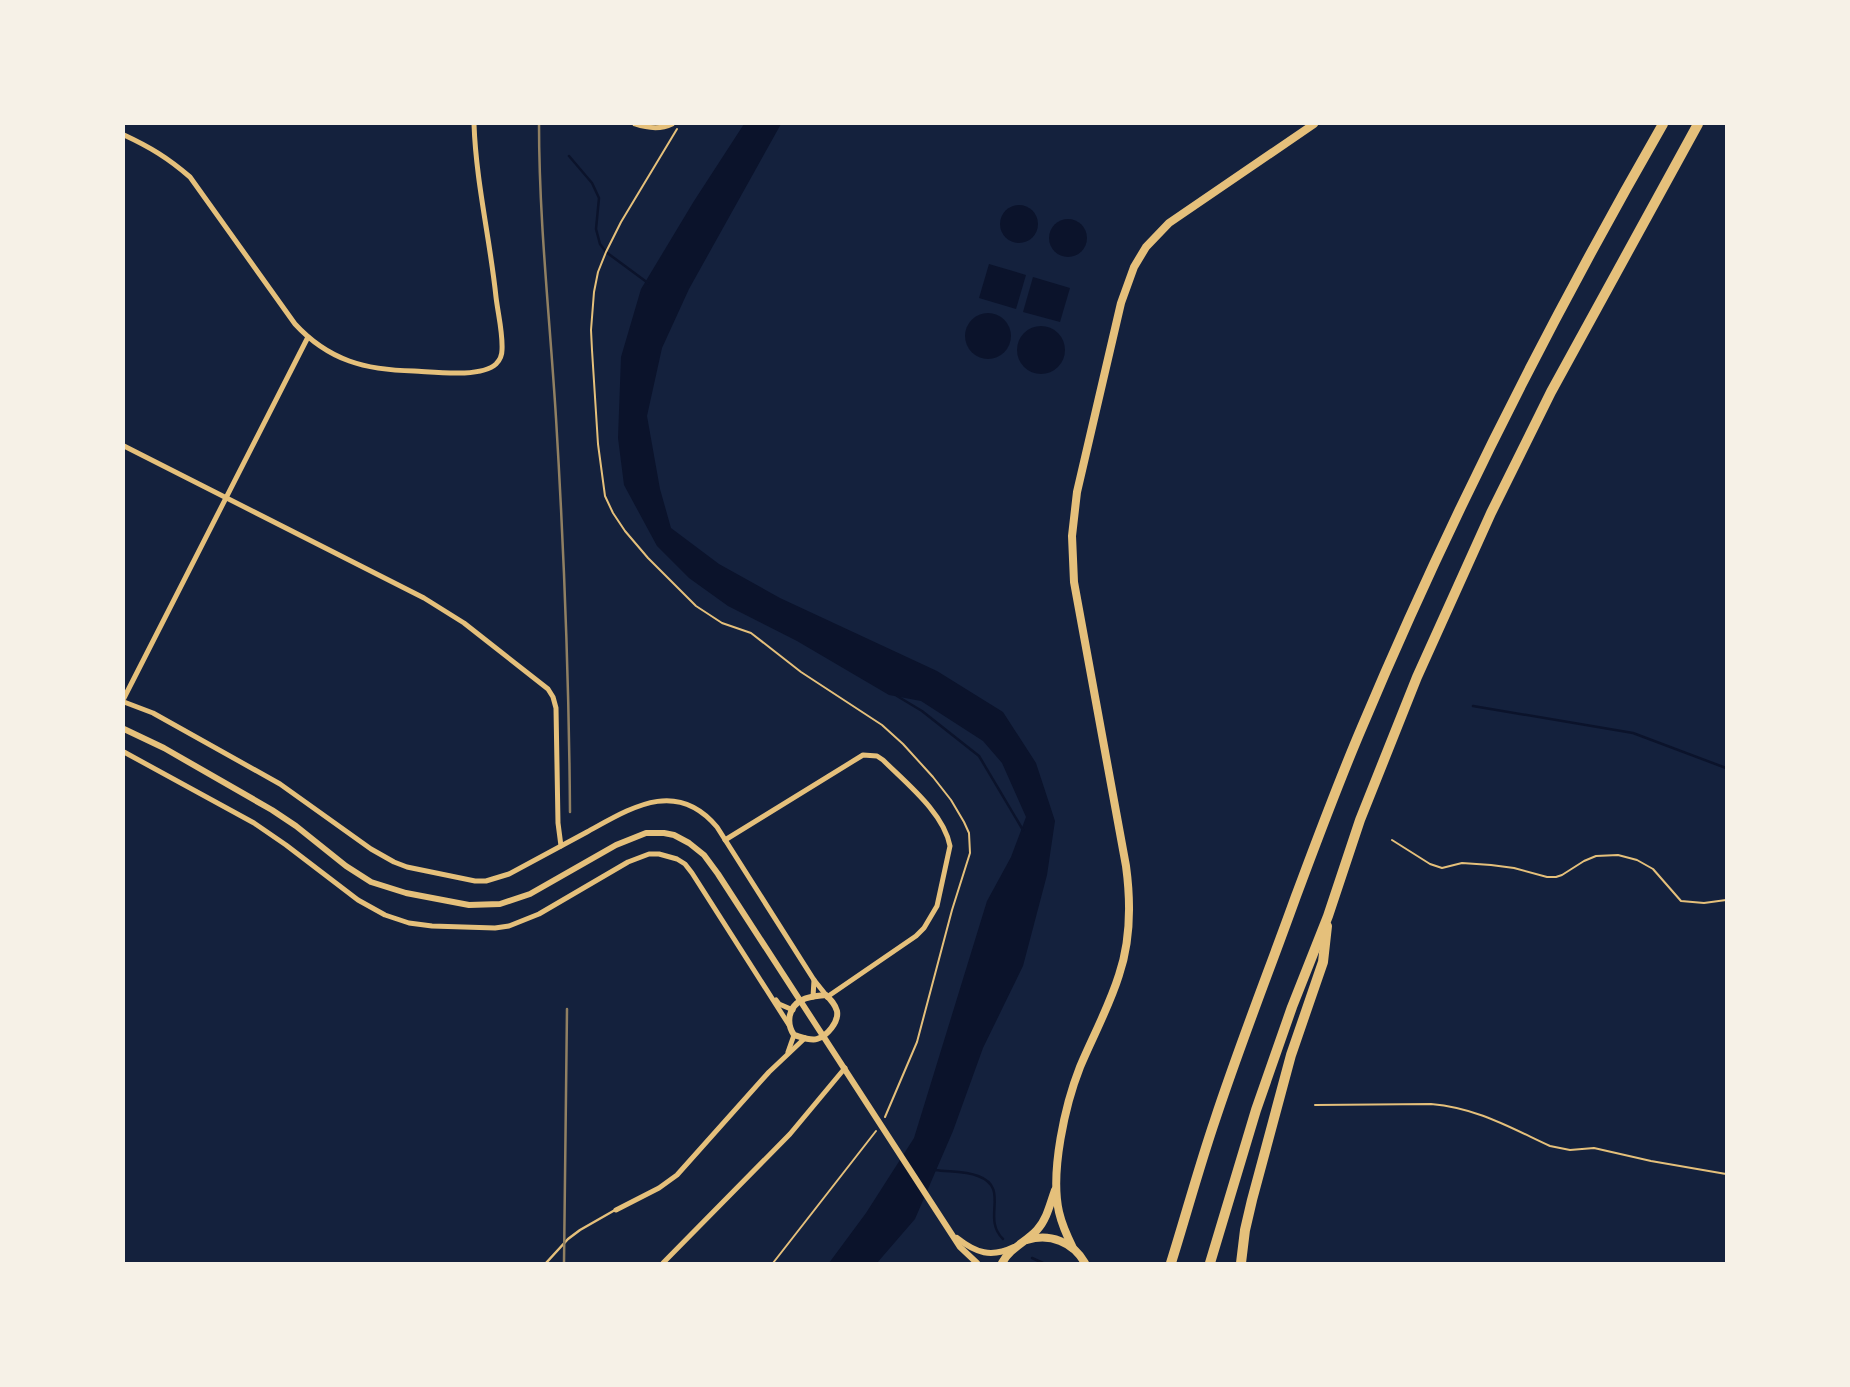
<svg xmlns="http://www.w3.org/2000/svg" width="1850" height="1387" font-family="'Sofia Sans Condensed',sans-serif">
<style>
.water{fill:#0b132b}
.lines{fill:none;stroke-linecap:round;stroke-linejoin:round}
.stream{stroke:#0b132b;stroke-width:2.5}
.path{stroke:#e5c07b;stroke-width:2}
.service{stroke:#e5c07b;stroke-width:2.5}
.minor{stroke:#e5c07b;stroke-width:5}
.tertiary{stroke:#e5c07b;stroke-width:6}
.secondary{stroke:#e5c07b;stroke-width:8}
.motorway{stroke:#e5c07b;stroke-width:10}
.rail{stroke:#918062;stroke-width:2.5}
</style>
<rect width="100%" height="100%" fill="#14213d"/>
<g class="water">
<path d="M 744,124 L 781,124 L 689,289 L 662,348 L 647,416 L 660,489 L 671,528 L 719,564 L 780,598 L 937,671 L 1003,712 L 1036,763 L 1055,821 L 1047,875 L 1023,966 L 983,1048 L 953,1131 L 915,1219 L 877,1263 L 829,1263 L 866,1213 L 914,1138 L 987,901 L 1011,857 L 1026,817 L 1002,763 L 983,741 L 921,701 L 889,695 L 797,641 L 728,606 L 689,578 L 657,546 L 624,485 L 618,438 L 621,357 L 641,289 L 694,201 Z"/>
<circle cx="1019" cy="224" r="19"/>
<circle cx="1068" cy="238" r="19"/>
<path d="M 989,264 L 1026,275 L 1016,309 L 979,298 Z"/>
<path d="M 1033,277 L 1070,288 L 1060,322 L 1023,312 Z"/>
<circle cx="988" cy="336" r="23"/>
<circle cx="1041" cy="350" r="24"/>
</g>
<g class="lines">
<g class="stream">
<path d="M 569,156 L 592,183 L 599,198 L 596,229 L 600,244 L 606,252 L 648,283"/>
<path d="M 897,696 L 922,711 L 979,756 L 1023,830"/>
<path d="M 1473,706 L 1633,733 L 1726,768"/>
<path d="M 935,1170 C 949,1172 965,1171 978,1176 C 1011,1188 981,1218 1003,1239"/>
<path d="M 1032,1258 L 1043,1263"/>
</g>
<g class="path">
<path d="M 677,129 L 621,222 L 606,252 L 598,272 L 594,292 L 591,330 L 592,350 L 598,444 L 605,496 L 613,513 L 625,531 L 648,558 L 696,606 L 722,623 L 751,633 L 801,672 L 882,725 L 903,744 L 933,777 L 951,800 L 964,822 L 969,833 L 970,853 L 952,910 L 917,1042 L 885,1117"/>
<path d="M 1392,840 L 1430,864 L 1442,868 L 1462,863 L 1491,865 L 1514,868 L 1547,877 L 1556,877 L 1562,875 L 1584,861 L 1596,856 L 1618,855 L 1637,860 L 1653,869 L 1681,901 L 1704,903 L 1726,900"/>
<path d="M 1315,1105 L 1431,1104 C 1477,1108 1509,1127 1550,1146 L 1570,1150 L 1594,1148 L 1651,1161 L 1726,1174"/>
<path d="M 773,1263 L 876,1131"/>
</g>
<path class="service" d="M 546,1263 L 568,1239 L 580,1230 L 615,1210"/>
<g class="minor">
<path d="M 635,124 C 647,128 660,130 672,124"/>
<path d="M 124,135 C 150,147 168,158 190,177 L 295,324 C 329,361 366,370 414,371 C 435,372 481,378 496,364 C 500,360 502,356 502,350 C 503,333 498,314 496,297 C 490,239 476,182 474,124"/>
<path d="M 124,446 L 424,598 L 464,623 L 548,689 L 553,697 L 556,708 L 558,823 L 561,846"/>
<path d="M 124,698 L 308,337"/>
<path d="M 124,702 L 153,713 L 280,784 L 371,849 L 394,862 L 407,867 L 475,881 L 486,881 L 509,874 C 535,860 561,846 587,832 C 631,808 676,778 717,827 L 814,980 L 826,995"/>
<path d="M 124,752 L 254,823 L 286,845 L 358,900 L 385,915 L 409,923 L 432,926 L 495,928 L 509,926 L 539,914 L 628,862 L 649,854 L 659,854 L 677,859 L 685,864 L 692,873 L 789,1025"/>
<path d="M 725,840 L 863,755 L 877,756 L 883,760 C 906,783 944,813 950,846 L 937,906 L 924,928 L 916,936 L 827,997"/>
<path d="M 813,997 L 814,980"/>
<path d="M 776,1000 L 779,1004 L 793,1010"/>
<path d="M 788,1052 L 794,1035"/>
<path d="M 616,1210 L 659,1188 L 677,1175 L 769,1072 L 805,1038"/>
<path d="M 663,1263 L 790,1134 L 845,1068"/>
</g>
<g class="tertiary">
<path d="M 124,729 L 164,748 L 272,810 L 296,826 L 346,866 L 371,882 L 406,893 L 469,905 L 500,904 L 530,894 L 616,845 L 646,833 L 664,833 L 674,835 L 689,843 L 704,855 L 718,874 L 960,1247 L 977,1263"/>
<path d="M 826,995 C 831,1000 835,1004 837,1011 C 839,1022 827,1036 817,1039 C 810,1041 801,1037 794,1035 C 786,1023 788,1007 802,1000 C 809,996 818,996 826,995 Z"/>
<path d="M 957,1238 C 976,1253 991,1258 1014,1247"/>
</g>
<g class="secondary">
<path d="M 1027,1240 C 1050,1233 1073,1242 1085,1263"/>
<path d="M 1073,1248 C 1067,1236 1062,1225 1059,1212 C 1050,1172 1065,1105 1080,1067 C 1093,1036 1109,1007 1119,975 C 1131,940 1131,903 1126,866 L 1074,582 L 1072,536 L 1077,492 L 1121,303 L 1134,267 L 1146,247 L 1169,223 L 1314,124"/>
<path d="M 1002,1263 C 1010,1248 1026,1242 1037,1230 C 1047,1219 1050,1204 1055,1190"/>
</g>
<g class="motorway">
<path d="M 1171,1263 C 1186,1215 1199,1167 1215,1120 C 1240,1044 1269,971 1296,896 C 1317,840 1338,783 1362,727 C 1449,520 1551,319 1663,124"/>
<path d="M 1210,1263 L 1256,1110 L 1292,1007 L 1328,916 L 1360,820 L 1417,677 L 1491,513 L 1551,392 L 1698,124"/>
<path d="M 1241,1263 L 1245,1230 L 1252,1200 L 1291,1055 L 1323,962 L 1327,926"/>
</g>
<g class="rail">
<path d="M 539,124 C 539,222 550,320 556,418 C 564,550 569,680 570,812"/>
<path d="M 564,1263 L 567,1009"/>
</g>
</g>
<rect width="1850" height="1387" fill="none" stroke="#f6f1e7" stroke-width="250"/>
</svg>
